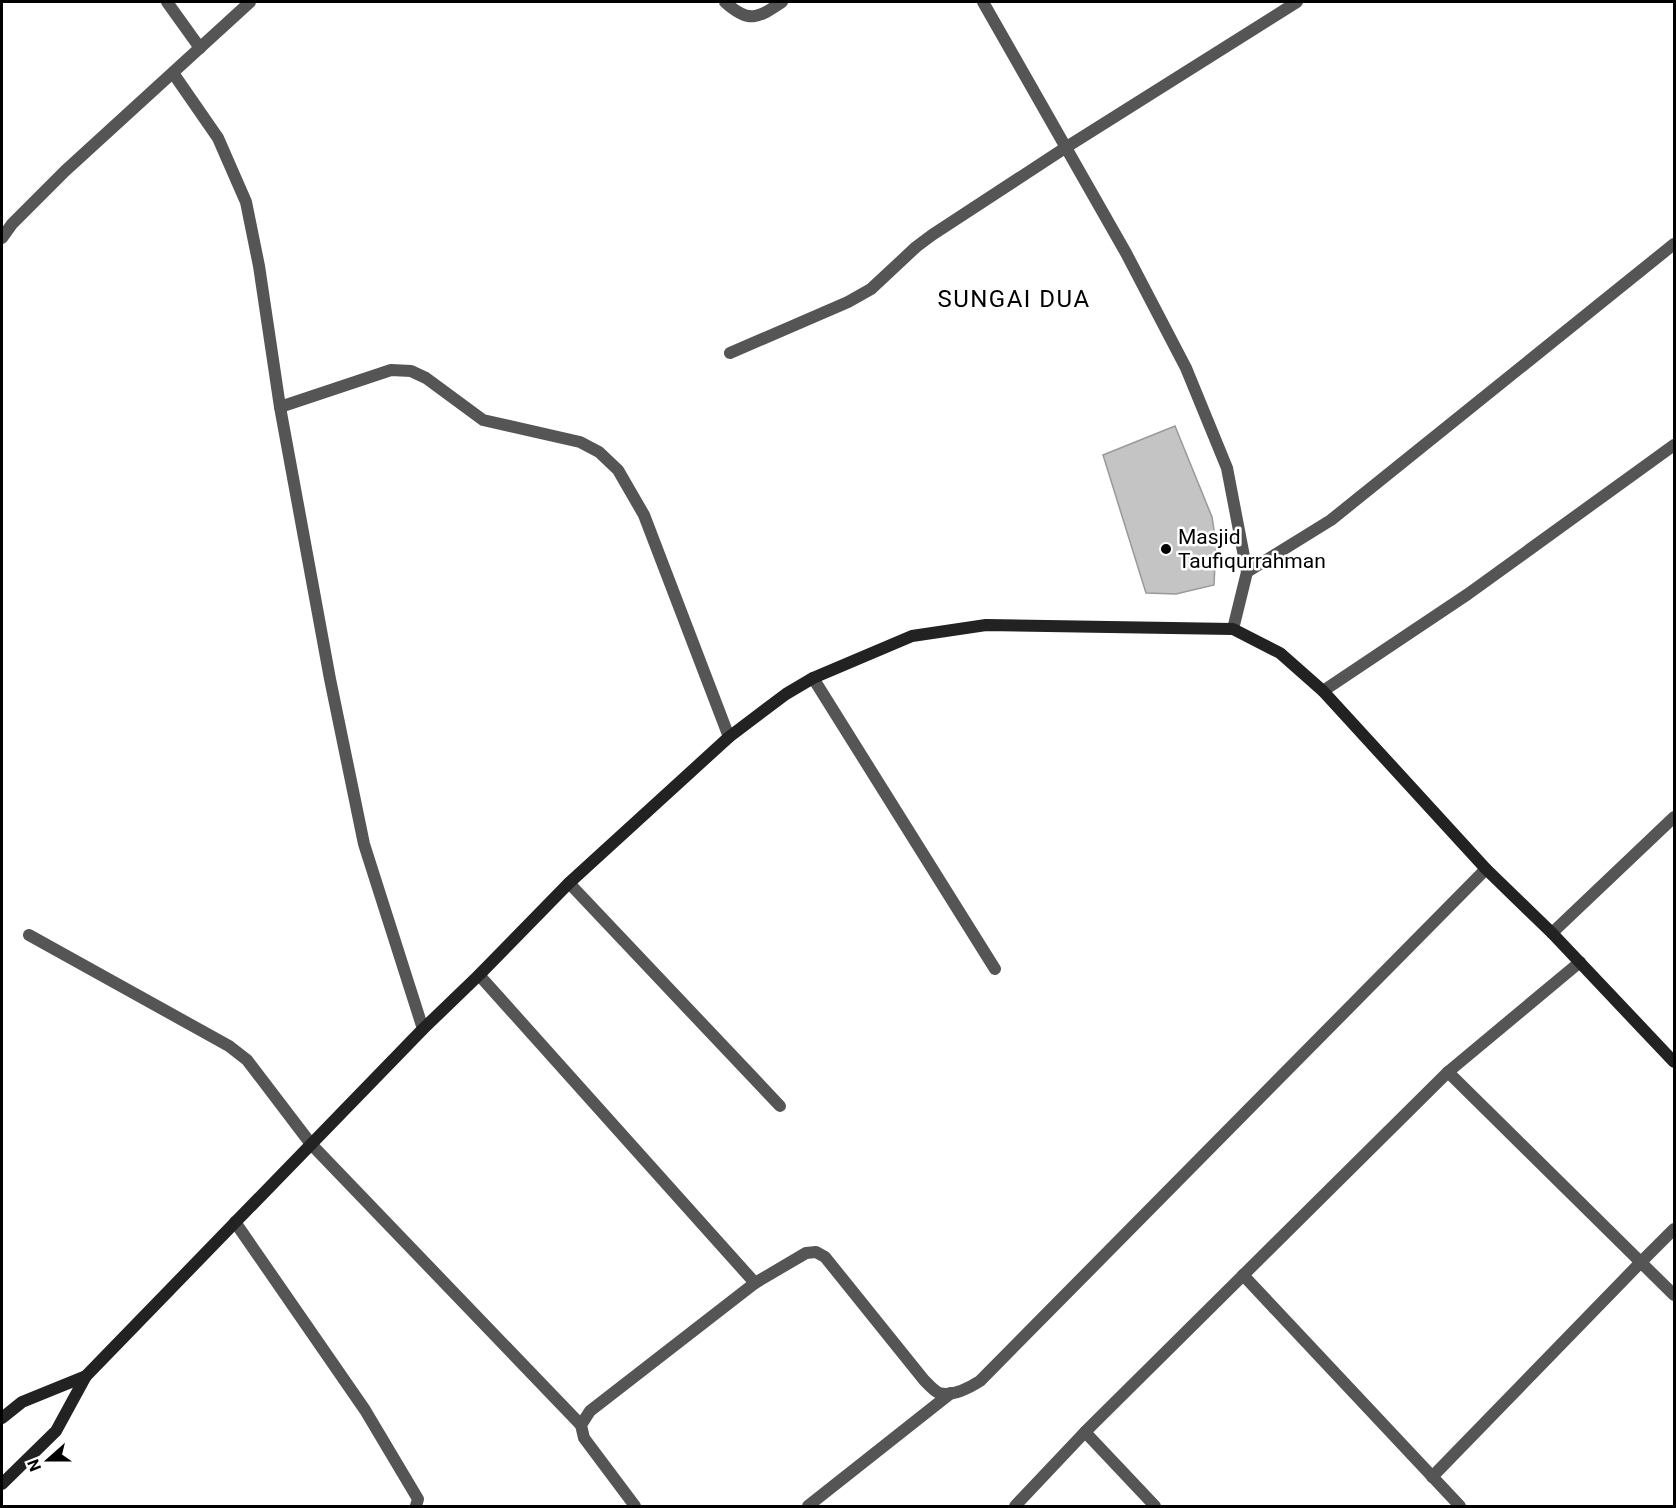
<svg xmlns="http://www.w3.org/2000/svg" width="1676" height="1508" font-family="Roboto,sans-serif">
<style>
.building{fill:#c4c4c4;stroke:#999;stroke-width:1.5}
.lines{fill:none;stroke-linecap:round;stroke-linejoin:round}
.minor{stroke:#555;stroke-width:12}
.secondary{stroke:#222;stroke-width:12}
.poi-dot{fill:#000;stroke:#fff;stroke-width:2}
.labels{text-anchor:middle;stroke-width:5;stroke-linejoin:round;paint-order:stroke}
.poi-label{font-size:21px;fill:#000;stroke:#fff;text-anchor:start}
.quarter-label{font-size:24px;letter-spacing:1.5px;fill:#000;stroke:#fff}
</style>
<rect width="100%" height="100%" fill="#fff"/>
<path class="building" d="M 1175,426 L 1212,517 L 1216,543 L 1214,585 L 1176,594 L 1146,593 L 1103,455 Z"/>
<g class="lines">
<g class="minor">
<path d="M 167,2 L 200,48"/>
<path d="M 725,2 C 749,24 758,18 782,2"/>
<path d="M 983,2 L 1126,253 L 1186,368 L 1227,468 L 1247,572 L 1233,629"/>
<path d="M 173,73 L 218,138 L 246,202 L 259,266 L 280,407 L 330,679 L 364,844 L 423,1029"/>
<path d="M 2,238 L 12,224 L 65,171 L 250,2"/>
<path d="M 730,353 L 848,302 L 871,289 L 916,247 L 932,235 L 1065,148 L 1297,2"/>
<path d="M 280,407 L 391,370 L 411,371 L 426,378 L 483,420 L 580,442 L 599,452 L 618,470 L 644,515 L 729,737"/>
<path d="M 1247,572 L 1331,520 L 1674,244"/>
<path d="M 813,678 L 995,969"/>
<path d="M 1323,691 L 1468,594 L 1674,445"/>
<path d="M 569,883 L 780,1106"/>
<path d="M 1552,933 L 1674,817"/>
<path d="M 29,935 L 229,1046 L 247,1060 L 311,1144 L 581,1425"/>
<path d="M 479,975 L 755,1283"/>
<path d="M 1448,1072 L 1674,1295"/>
<path d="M 235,1222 L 365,1410 L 415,1494 L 418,1499 L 416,1506"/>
<path d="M 1243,1275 L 1460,1506"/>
<path d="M 1085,1432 L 1155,1506"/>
<path d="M 1432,1477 L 1641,1262 L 1674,1229"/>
<path d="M 635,1506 L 584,1438 L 581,1425 L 590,1411 L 755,1283 L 806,1253 L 816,1252 L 825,1257 L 924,1380 C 928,1384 934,1391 939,1393 C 953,1397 969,1388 980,1381 L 1486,869"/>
<path d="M 808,1506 L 951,1393"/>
<path d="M 1015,1506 L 1085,1432 L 1448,1072 L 1580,962"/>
</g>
<g class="secondary">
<path d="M 2,1418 L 22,1402 L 86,1376 L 423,1029 L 479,975 L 569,883 L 729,737 L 786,694 L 813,678 L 912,636 L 986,625 L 1233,629 L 1280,653 L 1323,691 L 1486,869 L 1552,933 L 1674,1062"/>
<path d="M 2,1484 L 56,1431 L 86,1376"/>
</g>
</g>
<circle class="poi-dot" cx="1166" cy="549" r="6"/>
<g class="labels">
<g class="poi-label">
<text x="1178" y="544">Masjid<tspan x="1178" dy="24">Taufiqurrahman</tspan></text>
</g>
<g class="quarter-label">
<text x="1014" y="307">SUNGAI DUA</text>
</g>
</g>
<rect width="1676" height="1508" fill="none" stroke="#000000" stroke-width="6"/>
<g transform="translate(48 1460) rotate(249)" stroke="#ffffff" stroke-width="4.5" paint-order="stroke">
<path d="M0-4.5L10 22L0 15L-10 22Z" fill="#000000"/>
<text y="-9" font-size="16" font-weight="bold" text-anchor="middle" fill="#000000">N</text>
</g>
</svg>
